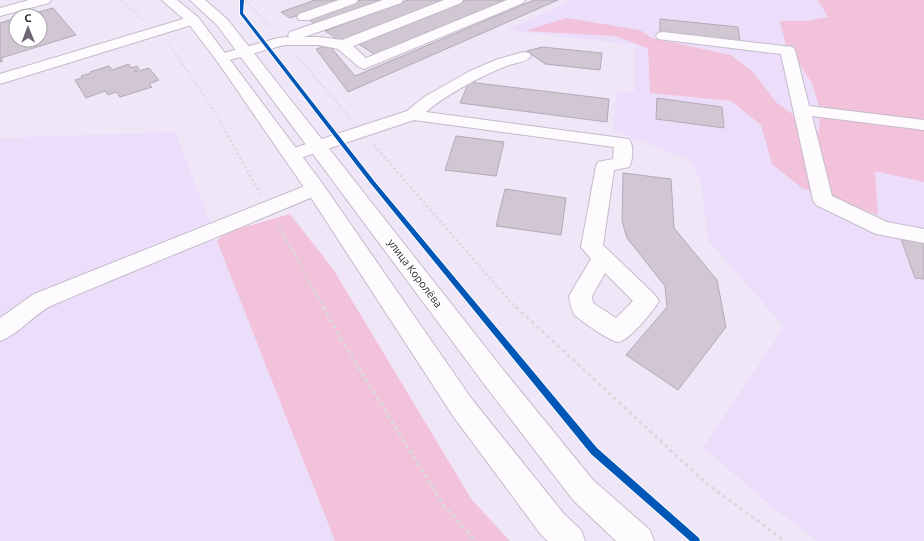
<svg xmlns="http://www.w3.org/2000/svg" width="924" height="541" font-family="Ubuntu,sans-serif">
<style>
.built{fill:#ecdefa}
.green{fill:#f2c2da}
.building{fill:#d0c7d3;stroke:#b4aab6}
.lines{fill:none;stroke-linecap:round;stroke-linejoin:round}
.minor-casing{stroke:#c3bcc9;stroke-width:2}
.major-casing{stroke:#c3bcc9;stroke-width:2}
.path-far2{stroke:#dcd9de;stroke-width:1.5;stroke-dasharray:2 2;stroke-linecap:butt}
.path-far1{stroke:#dcd9de;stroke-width:2.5;stroke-dasharray:2.5 2.5;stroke-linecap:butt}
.path{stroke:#dcd9de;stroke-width:3;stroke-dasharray:3.5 3.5;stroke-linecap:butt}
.minor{fill:#fdfbfe;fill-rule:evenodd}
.major{fill:#fdfbfe;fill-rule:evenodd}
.cycleway-casing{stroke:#fff;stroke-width:2}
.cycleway{fill:#0057b8;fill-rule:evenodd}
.labels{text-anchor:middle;stroke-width:3;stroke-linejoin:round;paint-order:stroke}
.street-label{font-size:11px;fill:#241e29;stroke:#fff}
</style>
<rect width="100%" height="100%" fill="#efe6f7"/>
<g class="built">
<path d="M 572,0 L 924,0 L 924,541 L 818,541 L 772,507 L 703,447 L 784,327 L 708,240 L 701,181 L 690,160 L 613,130 L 617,91 L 634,92 L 635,45 L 506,30 Z"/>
<path d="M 175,132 L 335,541 L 0,541 L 0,138 Z"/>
</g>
<g class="green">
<path d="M 818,0 L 924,0 L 924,182 L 875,171 L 878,215 L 802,188 L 772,164 L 761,125 L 731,101 L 650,93 L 648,48 L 615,36 L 525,31 L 566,18 L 640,30 L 652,38 L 731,55 L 752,71 L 777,103 L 819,133 L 820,110 L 812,83 L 786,45 L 780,21 L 806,21 L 828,17 Z"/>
<path d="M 290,214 L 333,269 L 472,500 L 510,541 L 335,541 L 217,241 L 224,233 Z"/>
</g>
<g class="building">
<path d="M 315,0 L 340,0 L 290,18 L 281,12 Z"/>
<path d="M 361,0 L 382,0 L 315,24 L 307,19 Z"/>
<path d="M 408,0 L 445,0 L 340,41 L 325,31 Z"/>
<path d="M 465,0 L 509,0 L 376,55 L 357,43 Z"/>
<path d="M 534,0 L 558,0 L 348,92 L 316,49 L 329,45 L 355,76 Z"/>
<path d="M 53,8 L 76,35 L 1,58 L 3,61 L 0,62 L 0,23 L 16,18 L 16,40 L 40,40 L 40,16 L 25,16 Z"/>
<path d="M 660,19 L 738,27 L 740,41 L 660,32 Z"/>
<path d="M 542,47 L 602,53 L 600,70 L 545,64 L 527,51 Z"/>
<path d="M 129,64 L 131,68 L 137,66 L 139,69 L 134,71 L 135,72 L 149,68 L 159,80 L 149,84 L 152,87 L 120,97 L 116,92 L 108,95 L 105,91 L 86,98 L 75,80 L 82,78 L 81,76 L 91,73 L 90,72 L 109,66 L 112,70 Z"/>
<path d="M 469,82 L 609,99 L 607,122 L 460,103 Z"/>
<path d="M 657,98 L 722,107 L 724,128 L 656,119 Z"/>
<path d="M 456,136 L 504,142 L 496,176 L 445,170 Z"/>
<path d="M 623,173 L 671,179 L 674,228 L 717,280 L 726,327 L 678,390 L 626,355 L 667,307 L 665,286 L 627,238 L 622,221 Z"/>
<path d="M 505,189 L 566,198 L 561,235 L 496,226 Z"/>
<path d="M 901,239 L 924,242 L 924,279 L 915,278 Z"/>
</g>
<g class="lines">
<g class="minor-casing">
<g id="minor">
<path d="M 29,0 L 51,0 L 49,3 L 0,16 L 0,8 Z"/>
<path d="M 339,0 L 358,0 L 356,3 L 309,20 L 299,20 L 297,17 L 299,14 Z"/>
<path d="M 383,0 L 403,0 L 401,3 L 304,37 L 319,37 L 342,40 L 444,0 L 463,0 L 461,3 L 353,46 L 366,58 L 507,0 L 525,0 L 523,3 L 364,69 L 359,67 L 338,49 L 319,45 L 284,45 L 222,62 L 217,61 L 215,58 L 217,55 L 278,38 L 289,37 L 288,35 L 290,32 Z"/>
<path d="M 193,16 L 198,17 L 200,20 L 198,23 L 0,84 L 0,74 Z"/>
<path d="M 663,32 L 793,47 L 795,50 L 809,106 L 924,120 L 924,130 L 812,116 L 832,196 L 887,222 L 924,229 L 924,243 L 876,234 L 816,205 L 813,200 L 781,54 L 658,39 L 656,36 L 658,33 Z"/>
<path d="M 524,52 L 529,53 L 531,56 C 527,62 516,63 509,65 C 485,74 445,95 426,112 L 629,139 C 634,146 633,160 629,167 L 614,170 L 603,245 L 655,295 L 659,301 C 654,310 628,342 618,342 C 611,342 578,319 574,314 C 571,309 570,302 569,296 L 591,259 L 581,247 L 596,166 L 598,162 L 613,159 L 614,147 L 414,120 L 291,161 L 285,159 L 282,155 L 285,151 L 407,111 L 424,97 L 470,71 L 498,59 ZM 605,273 L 633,301 L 616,318 L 593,303 L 592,296 Z"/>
<path d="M 315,182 L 322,183 L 325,188 L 322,193 C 233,231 142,267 53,305 C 33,314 20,334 0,341 L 0,318 L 34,294 Z"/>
</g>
</g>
<g class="major-casing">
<g id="major">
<path d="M 162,0 L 177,0 L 198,17 L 322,183 L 471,398 L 564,514 L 581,530 L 585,541 L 548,541 L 542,536 L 453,416 L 308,193 L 217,61 L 188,23 Z"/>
<path d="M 190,0 L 205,0 L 227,19 L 505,372 L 593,480 L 650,530 L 654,541 L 616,541 L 573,500 L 487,388 L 217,25 Z"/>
</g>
</g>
<g class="path-far2">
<path d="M 121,0 L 143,20"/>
<path d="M 245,0 L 272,29"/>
<path d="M 169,44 L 209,103 L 226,132"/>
<path d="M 297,56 L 351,119"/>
</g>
<g class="path-far1">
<path d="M 225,131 L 260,193"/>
<path d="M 374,145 L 516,308"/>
<path d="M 277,223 L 324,308"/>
</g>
<g class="path">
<path d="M 323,307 L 341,339 L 444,506 L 476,541"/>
<path d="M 516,307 L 707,484 L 785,541"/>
</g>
<use href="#minor" class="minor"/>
<use href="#major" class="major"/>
<g class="cycleway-casing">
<path id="cycleway" d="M 240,0 L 244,0 L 243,13 L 375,182 L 597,448 L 699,538 L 700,541 L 690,541 L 591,454 L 371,184 L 240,14 Z"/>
</g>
<use href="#cycleway" class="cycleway"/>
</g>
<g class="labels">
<g class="street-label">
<text transform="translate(415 273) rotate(53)" y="4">улица Королёва</text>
</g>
</g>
<g transform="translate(28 28) rotate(359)"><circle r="19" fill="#ffffff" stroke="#a7a5a9"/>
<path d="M0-3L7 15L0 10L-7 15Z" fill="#6b6471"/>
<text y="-6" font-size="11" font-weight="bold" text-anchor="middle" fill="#241e29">С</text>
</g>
</svg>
